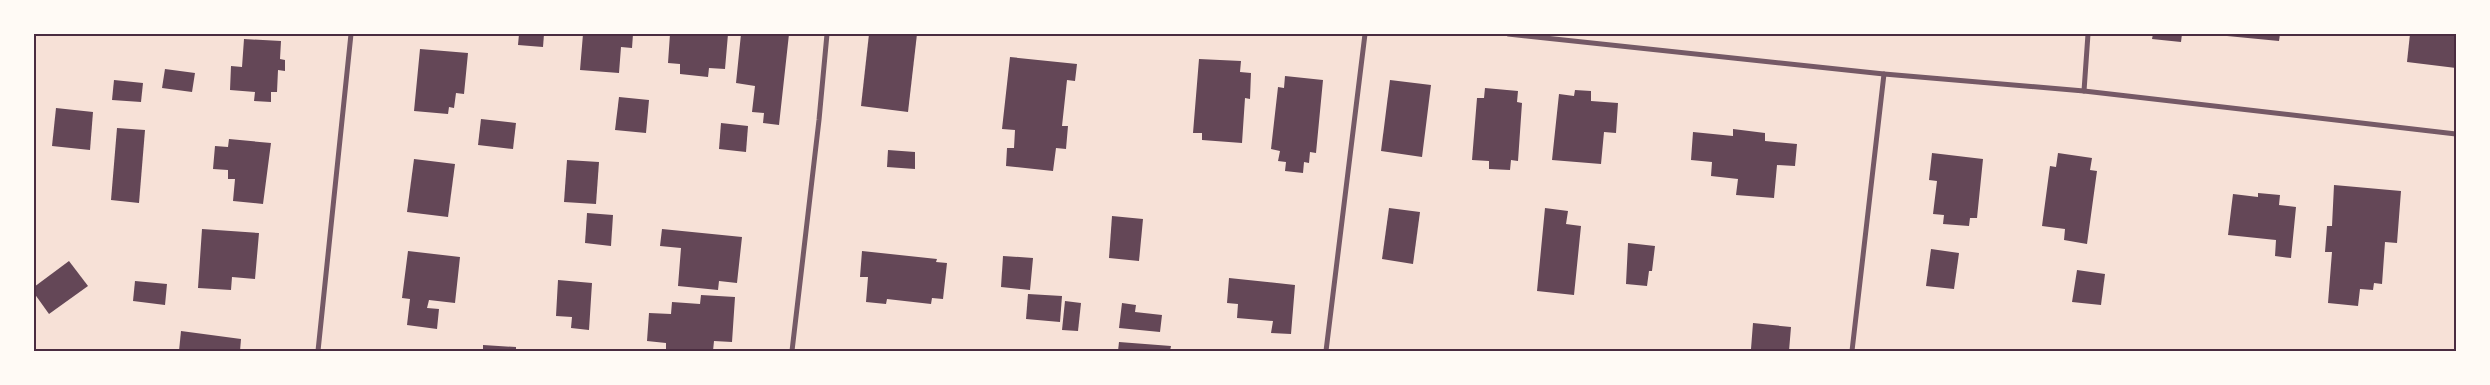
<svg xmlns="http://www.w3.org/2000/svg" width="2490" height="385" font-family="Raleway,sans-serif">
<style>
.building{fill:#644757}
.lines{fill:none;stroke-linecap:round;stroke-linejoin:round}
.minor{stroke:#755966;stroke-width:5}
.neatline{fill:none;stroke:#4a2c40;stroke-width:2}
</style>
<rect width="100%" height="100%" fill="#f7e1d7"/>
<g class="building">
<path d="M 519,34 L 544,34 L 543,47 L 518,45 Z"/>
<path d="M 583,34 L 633,34 L 632,48 L 621,47 L 619,73 L 580,70 Z"/>
<path d="M 670,34 L 728,34 L 725,69 L 709,68 L 708,77 L 680,74 L 680,64 L 668,63 Z"/>
<path d="M 741,34 L 789,34 L 779,125 L 763,123 L 764,113 L 752,112 L 755,86 L 736,83 Z"/>
<path d="M 869,34 L 917,34 L 908,112 L 861,106 Z"/>
<path d="M 2153,34 L 2182,34 L 2181,42 L 2152,39 Z"/>
<path d="M 2227,34 L 2280,34 L 2279,41 L 2227,36 Z"/>
<path d="M 2410,34 L 2456,34 L 2456,68 L 2407,62 Z"/>
<path d="M 244,39 L 281,41 L 280,59 L 285,60 L 285,71 L 278,70 L 277,92 L 271,92 L 271,102 L 254,101 L 255,92 L 230,90 L 231,66 L 242,67 Z"/>
<path d="M 420,49 L 468,53 L 464,94 L 456,93 L 454,108 L 449,107 L 448,114 L 414,111 Z"/>
<path d="M 1010,57 L 1077,64 L 1075,81 L 1067,80 L 1062,126 L 1068,126 L 1066,149 L 1056,148 L 1053,171 L 1006,166 L 1007,148 L 1014,148 L 1015,130 L 1002,129 Z"/>
<path d="M 1199,59 L 1241,61 L 1240,72 L 1251,73 L 1250,99 L 1245,98 L 1242,143 L 1202,140 L 1202,133 L 1193,133 Z"/>
<path d="M 165,69 L 195,73 L 192,92 L 162,88 Z"/>
<path d="M 1285,76 L 1323,80 L 1316,153 L 1310,152 L 1309,163 L 1304,162 L 1303,173 L 1285,171 L 1286,162 L 1278,161 L 1280,151 L 1271,149 L 1278,87 L 1284,88 Z"/>
<path d="M 114,80 L 143,83 L 141,102 L 112,100 Z"/>
<path d="M 1390,80 L 1431,85 L 1422,157 L 1381,151 Z"/>
<path d="M 1485,88 L 1518,91 L 1517,102 L 1522,103 L 1518,161 L 1511,160 L 1510,170 L 1489,169 L 1489,161 L 1472,160 L 1477,98 L 1484,98 Z"/>
<path d="M 1575,90 L 1591,91 L 1591,101 L 1618,103 L 1616,133 L 1604,132 L 1601,164 L 1552,160 L 1559,94 L 1574,96 Z"/>
<path d="M 619,97 L 649,100 L 646,133 L 615,130 Z"/>
<path d="M 56,108 L 93,112 L 90,150 L 52,146 Z"/>
<path d="M 481,119 L 516,123 L 513,149 L 478,145 Z"/>
<path d="M 721,123 L 748,126 L 746,152 L 719,149 Z"/>
<path d="M 117,128 L 145,130 L 139,203 L 111,200 Z"/>
<path d="M 1733,129 L 1765,133 L 1765,141 L 1797,144 L 1795,166 L 1777,165 L 1774,198 L 1736,195 L 1738,179 L 1711,176 L 1712,162 L 1691,160 L 1693,132 L 1733,136 Z"/>
<path d="M 229,139 L 271,143 L 263,204 L 233,201 L 235,179 L 228,179 L 228,170 L 213,169 L 215,146 L 228,147 Z"/>
<path d="M 888,150 L 915,152 L 915,169 L 887,167 Z"/>
<path d="M 1932,153 L 1983,159 L 1977,218 L 1970,218 L 1969,226 L 1943,224 L 1944,215 L 1933,214 L 1937,181 L 1929,180 Z"/>
<path d="M 2058,153 L 2092,158 L 2090,170 L 2097,171 L 2087,244 L 2064,240 L 2065,229 L 2042,226 L 2050,166 L 2056,167 Z"/>
<path d="M 414,159 L 455,164 L 448,217 L 407,212 Z"/>
<path d="M 567,160 L 599,162 L 596,204 L 564,202 Z"/>
<path d="M 2334,185 L 2401,191 L 2397,243 L 2385,242 L 2382,284 L 2374,283 L 2373,290 L 2360,289 L 2358,306 L 2328,303 L 2332,252 L 2325,252 L 2327,226 L 2332,226 Z"/>
<path d="M 2258,193 L 2280,195 L 2279,205 L 2296,207 L 2291,258 L 2275,256 L 2276,240 L 2228,235 L 2233,194 L 2258,197 Z"/>
<path d="M 1389,208 L 1420,212 L 1413,264 L 1382,259 Z"/>
<path d="M 1545,208 L 1568,211 L 1566,224 L 1581,226 L 1574,295 L 1537,291 Z"/>
<path d="M 587,213 L 613,215 L 611,246 L 585,243 Z"/>
<path d="M 1112,216 L 1143,219 L 1139,261 L 1109,258 Z"/>
<path d="M 202,229 L 259,233 L 255,279 L 232,277 L 231,290 L 198,288 Z"/>
<path d="M 662,229 L 742,237 L 737,283 L 719,281 L 718,290 L 678,286 L 681,248 L 660,246 Z"/>
<path d="M 1628,243 L 1655,246 L 1652,271 L 1649,271 L 1647,286 L 1626,284 Z"/>
<path d="M 1931,249 L 1959,253 L 1954,289 L 1926,286 Z"/>
<path d="M 408,251 L 460,257 L 455,303 L 429,300 L 427,308 L 439,309 L 437,329 L 407,325 L 410,299 L 402,298 Z"/>
<path d="M 862,251 L 937,259 L 936,262 L 947,263 L 943,299 L 932,298 L 931,304 L 887,299 L 886,304 L 866,302 L 868,277 L 860,277 Z"/>
<path d="M 1003,256 L 1033,258 L 1030,290 L 1001,287 Z"/>
<path d="M 69,261 L 88,286 L 49,314 L 34,293 L 34,287 Z"/>
<path d="M 2077,270 L 2105,274 L 2101,305 L 2072,302 Z"/>
<path d="M 1229,278 L 1295,285 L 1291,334 L 1271,333 L 1273,321 L 1237,318 L 1238,304 L 1227,303 Z"/>
<path d="M 558,280 L 592,283 L 589,330 L 571,328 L 572,317 L 556,316 Z"/>
<path d="M 135,281 L 167,284 L 165,305 L 133,301 Z"/>
<path d="M 1028,294 L 1062,296 L 1060,322 L 1026,319 Z"/>
<path d="M 701,295 L 735,297 L 732,342 L 714,341 L 713,351 L 666,351 L 666,343 L 647,341 L 649,313 L 671,314 L 672,302 L 700,304 Z"/>
<path d="M 1065,301 L 1081,303 L 1078,331 L 1062,330 Z"/>
<path d="M 1122,303 L 1136,305 L 1135,312 L 1162,315 L 1160,332 L 1119,328 Z"/>
<path d="M 1753,323 L 1791,327 L 1789,351 L 1742,351 L 1742,349 L 1751,349 Z"/>
<path d="M 181,331 L 241,339 L 240,351 L 179,351 Z"/>
<path d="M 1119,342 L 1171,346 L 1170,351 L 1118,351 Z"/>
<path d="M 483,345 L 516,347 L 516,351 L 483,351 Z"/>
</g>
<g class="lines">
<g class="minor">
<path d="M 1508,34 L 1884,74 L 2084,91 L 2456,134"/>
<path d="M 2084,91 L 2088,34"/>
<path d="M 318,351 L 351,34"/>
<path d="M 792,351 L 819,120 L 827,34"/>
<path d="M 1326,351 L 1365,34"/>
<path d="M 1852,351 L 1884,74"/>
</g>
</g>
<rect width="2490" height="385" fill="none" stroke="#fffaf5" stroke-width="70"/>
<rect x="35" y="35" width="2420" height="315" class="neatline"/>
</svg>
